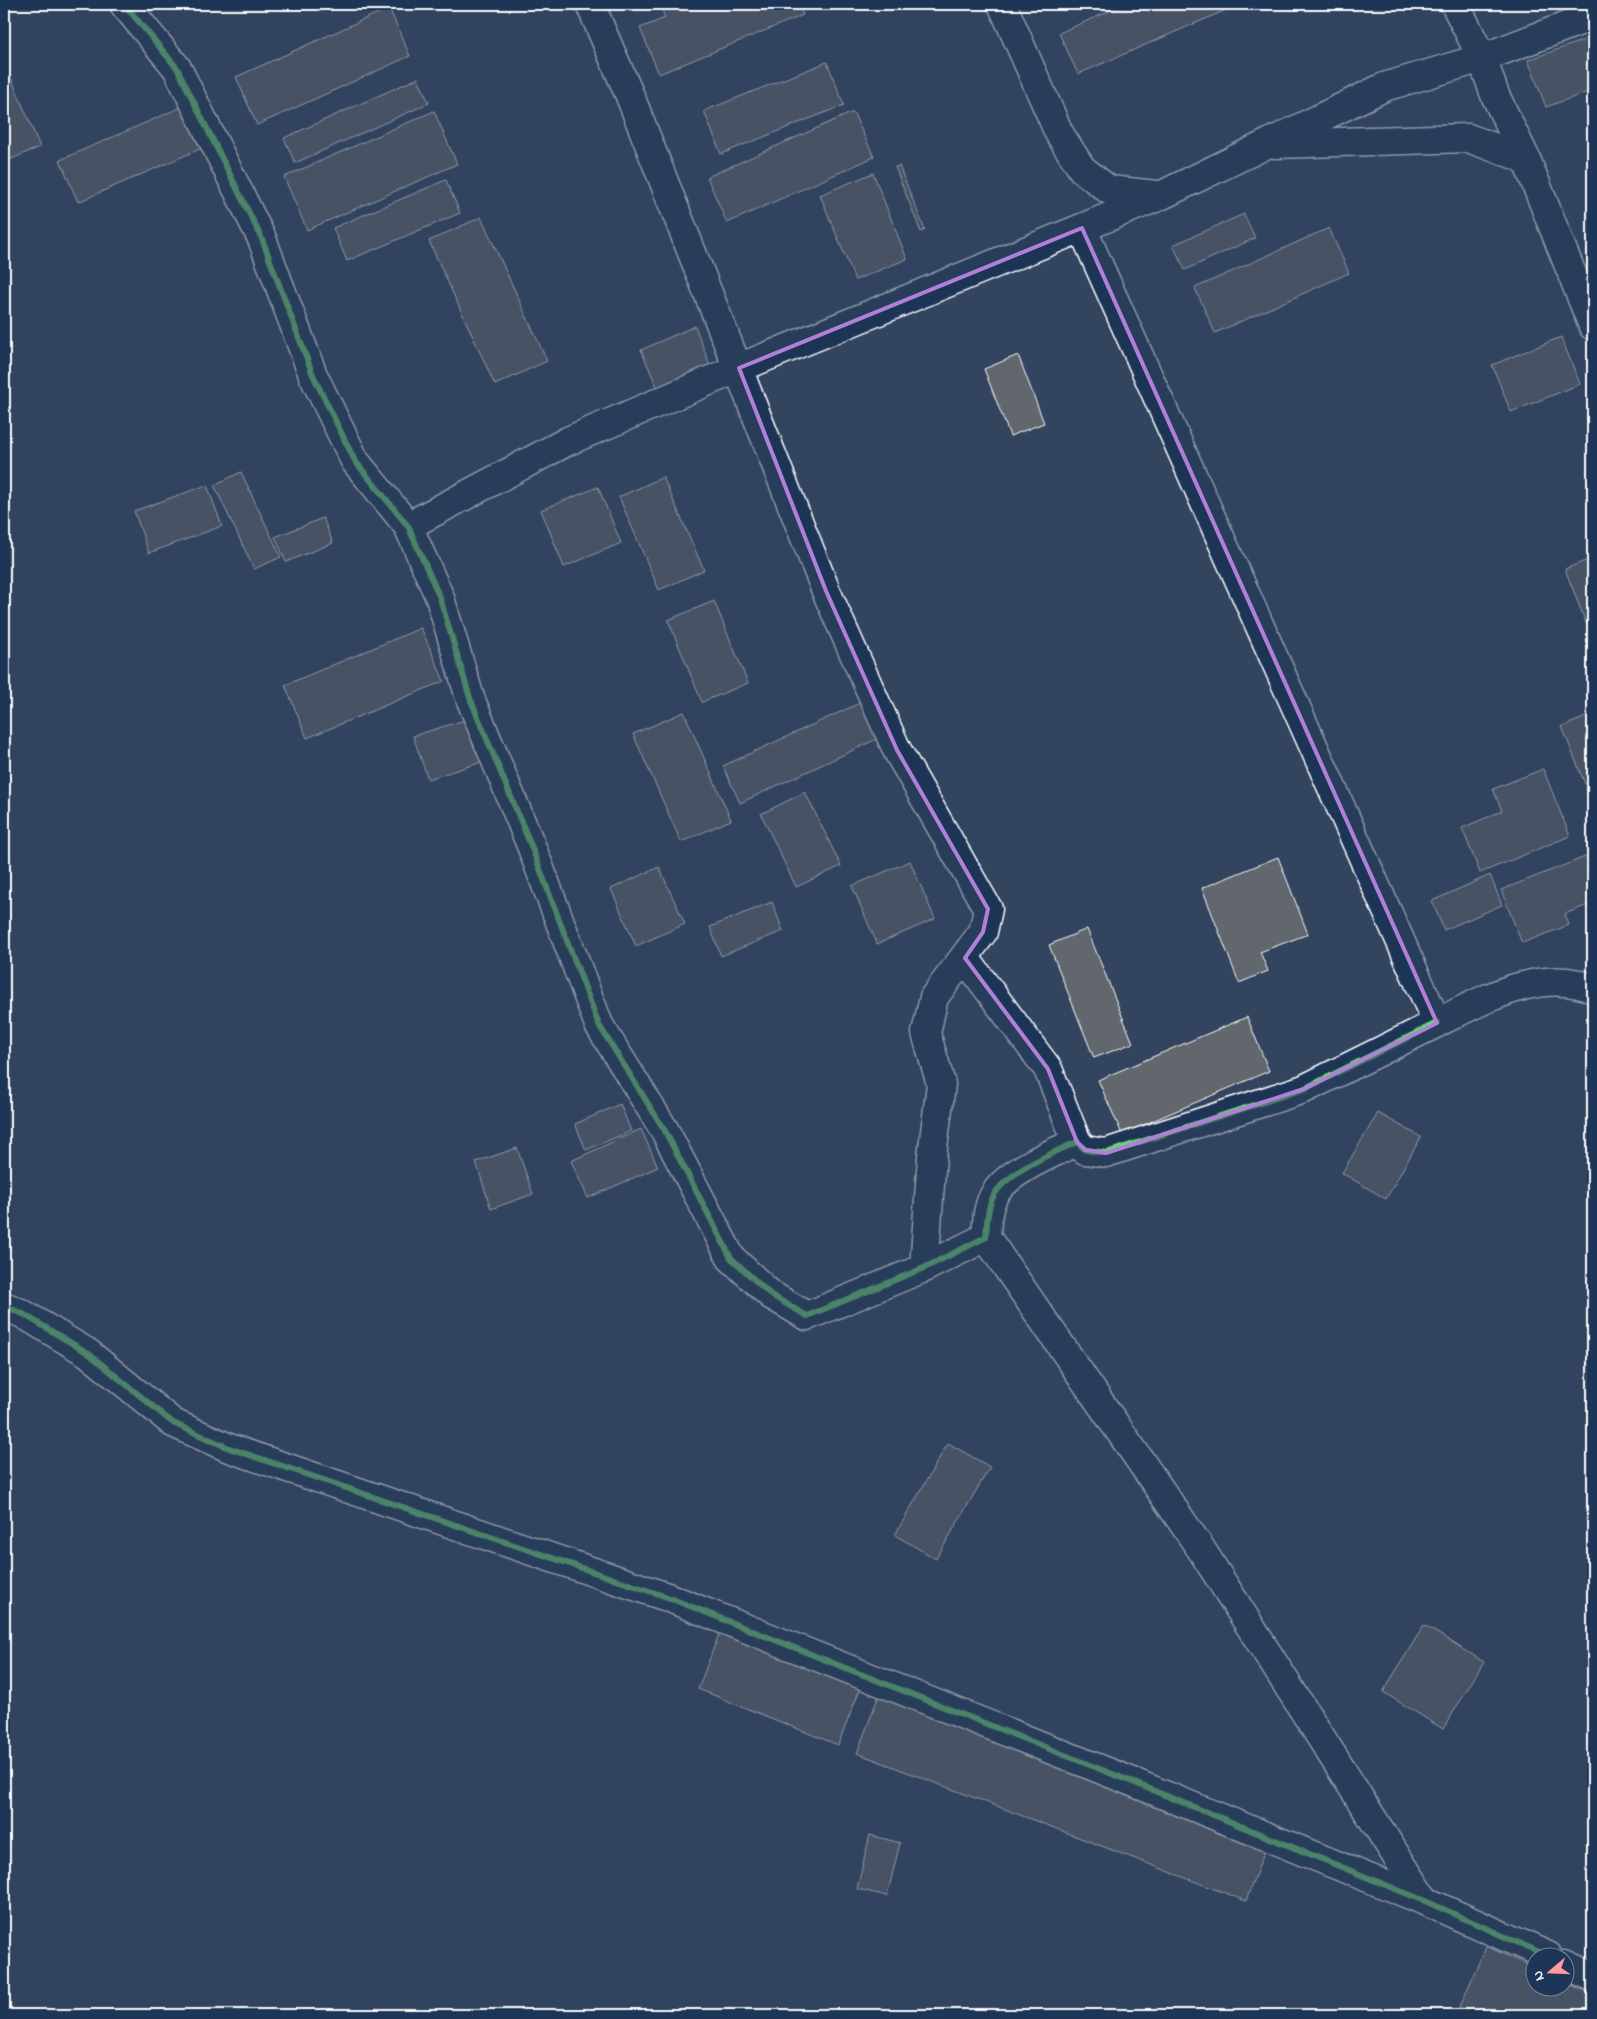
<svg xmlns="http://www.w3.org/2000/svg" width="1597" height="2019" font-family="'Indie Flower',sans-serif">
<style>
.building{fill:#62666d;stroke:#fff}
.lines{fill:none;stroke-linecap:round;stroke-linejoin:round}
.street-casing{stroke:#fff;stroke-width:31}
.street{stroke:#1d3557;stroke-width:28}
.cycleway-casing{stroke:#1d3557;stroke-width:9}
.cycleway{stroke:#6cd273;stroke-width:6}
.marked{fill:none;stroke:#b080d9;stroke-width:4;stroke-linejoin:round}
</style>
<rect width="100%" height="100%" fill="#32445e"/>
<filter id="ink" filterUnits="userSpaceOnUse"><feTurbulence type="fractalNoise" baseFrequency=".02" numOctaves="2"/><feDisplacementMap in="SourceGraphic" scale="10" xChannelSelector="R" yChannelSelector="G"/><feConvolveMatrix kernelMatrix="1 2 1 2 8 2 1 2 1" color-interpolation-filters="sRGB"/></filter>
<g filter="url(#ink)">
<g class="building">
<path d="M 678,4 L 798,4 L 803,15 L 659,74 L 640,28 L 665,18 L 662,10 Z"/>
<path d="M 1126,4 L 1232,4 L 1233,7 L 1078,74 L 1059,33 Z"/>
<path d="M 389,8 L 410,56 L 257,125 L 236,77 Z"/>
<path d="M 1593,37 L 1593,90 L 1546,107 L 1528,60 Z"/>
<path d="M 827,62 L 844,105 L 721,154 L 704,111 Z"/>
<path d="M 7,68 L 40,147 L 4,162 L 4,70 Z"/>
<path d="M 418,78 L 429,103 L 295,163 L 284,138 Z"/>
<path d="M 184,106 L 202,148 L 78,202 L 60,160 Z"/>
<path d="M 434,111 L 457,164 L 307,230 L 284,177 Z"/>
<path d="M 853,112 L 874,157 L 727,223 L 707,177 Z"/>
<path d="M 899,166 L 925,230 L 921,232 L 895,167 Z"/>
<path d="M 873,173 L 907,259 L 855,280 L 820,195 Z"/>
<path d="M 446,180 L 460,213 L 347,261 L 333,228 Z"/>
<path d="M 1244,214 L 1255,238 L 1185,270 L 1173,245 Z"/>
<path d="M 481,217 L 547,361 L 495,385 L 429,241 Z"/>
<path d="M 1329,228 L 1349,273 L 1215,333 L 1195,288 Z"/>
<path d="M 695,326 L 710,365 L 658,389 L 641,350 Z"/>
<path d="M 1561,337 L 1580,384 L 1511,412 L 1492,365 Z"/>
<path d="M 1018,355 L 1044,423 L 1010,436 L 984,369 Z"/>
<path d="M 241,472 L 281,557 L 254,569 L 214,485 Z"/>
<path d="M 663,477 L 704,570 L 659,590 L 619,497 Z"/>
<path d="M 207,485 L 222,526 L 149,553 L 134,511 Z"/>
<path d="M 598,487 L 621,543 L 564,567 L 541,510 Z"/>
<path d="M 323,518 L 333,543 L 286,562 L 275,537 Z"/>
<path d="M 1593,558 L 1593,641 L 1565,569 Z"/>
<path d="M 714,601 L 748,683 L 702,702 L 668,620 Z"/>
<path d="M 421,628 L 444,681 L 307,738 L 285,685 Z"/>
<path d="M 862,702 L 879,738 L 740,803 L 723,766 Z"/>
<path d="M 684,712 L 731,820 L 681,842 L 633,734 Z"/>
<path d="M 1593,714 L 1593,781 L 1585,784 L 1562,727 Z"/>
<path d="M 468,719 L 482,762 L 428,779 L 413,736 Z"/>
<path d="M 1543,769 L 1570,836 L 1480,873 L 1462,828 L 1502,811 L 1493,789 Z"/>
<path d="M 805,792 L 841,866 L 796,887 L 761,814 Z"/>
<path d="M 1593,854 L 1593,903 L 1565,914 L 1569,925 L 1522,943 L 1501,890 Z"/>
<path d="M 1278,857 L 1308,934 L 1260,952 L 1268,971 L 1239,983 L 1202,888 Z"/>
<path d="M 910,861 L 935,919 L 877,944 L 852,886 Z"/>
<path d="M 659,867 L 685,924 L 636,946 L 611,889 Z"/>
<path d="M 1490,875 L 1502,905 L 1444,930 L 1432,901 Z"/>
<path d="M 772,902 L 783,931 L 721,956 L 710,927 Z"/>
<path d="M 1087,929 L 1133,1043 L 1094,1058 L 1049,945 Z"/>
<path d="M 1247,1017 L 1269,1071 L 1122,1134 L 1098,1080 Z"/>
<path d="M 620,1104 L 631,1131 L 586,1150 L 575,1124 Z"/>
<path d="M 1378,1113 L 1421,1137 L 1386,1199 L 1342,1173 Z"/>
<path d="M 641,1129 L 658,1167 L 588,1198 L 571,1161 Z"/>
<path d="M 517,1148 L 533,1194 L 491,1209 L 476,1162 Z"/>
<path d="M 948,1443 L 990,1467 L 936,1559 L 895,1535 Z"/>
<path d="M 1424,1625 L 1484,1662 L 1443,1729 L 1383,1692 Z"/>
<path d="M 721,1629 L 862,1684 L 838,1745 L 698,1689 Z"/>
<path d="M 879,1695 L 1267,1844 L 1246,1901 L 857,1753 Z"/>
<path d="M 870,1835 L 900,1843 L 887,1896 L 857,1889 Z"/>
<path d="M 1486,1946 L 1534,1968 L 1534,1986 L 1564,1986 L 1564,1982 L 1593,1994 L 1593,2015 L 1473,2015 L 1459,2009 Z"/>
</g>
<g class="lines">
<g class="street-casing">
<g id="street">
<path d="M 124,4 L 177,68 L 262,239 L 313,375 L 355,461 L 408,526 L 440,598 L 470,698 L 532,848 L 599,1025 L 665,1131 L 731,1258 L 771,1295 L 807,1316 L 924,1268 L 986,1237 C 987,1222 987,1205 996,1192 C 1010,1171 1054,1152 1077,1142 L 1085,1150 L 1106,1153 L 1304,1089 L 1437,1023"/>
<path d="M 590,4 L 630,96 L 826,591 L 897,750 L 988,909 L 983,932 L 934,997 L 926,1033 L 941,1084 L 932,1156 L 924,1268"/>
<path d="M 1002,4 L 1059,133 L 1082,169 L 1109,190 L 1156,195"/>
<path d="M 1455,4 L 1482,58 L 1495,95 L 1526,159 L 1593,326"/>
<path d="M 1276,144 L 1468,138 L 1526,159"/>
<path d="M 1082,228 L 1437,1023 C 1482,1000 1543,966 1593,989"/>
<path d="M 408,526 L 568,441 L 739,368 L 1160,196 L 1384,87 L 1482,58 L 1593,16"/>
<path d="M 965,958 L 1048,1069 L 1077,1142"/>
<path d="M 986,1237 L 1201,1549 L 1425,1901"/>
<path d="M 4,1306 L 23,1314 L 88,1353 L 173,1423 L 229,1448 L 667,1597 L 1125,1779 L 1425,1901 L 1548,1956"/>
<path d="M 1564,1964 L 1593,1977"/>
</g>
</g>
<use href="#street" class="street"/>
<g class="cycleway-casing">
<g id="cycleway">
<path d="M 124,4 L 177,68 L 262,239 L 313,375 L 355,461 L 408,526 L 440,598 L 470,698 L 532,848 L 599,1025 L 665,1131 L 731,1258 L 771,1295 L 807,1316 L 924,1268 L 986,1237 C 987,1222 987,1205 996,1192 C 1010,1171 1054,1152 1077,1142 L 1085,1150 L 1106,1153 L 1304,1089 L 1437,1023"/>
<path d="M 4,1306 L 23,1314 L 88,1353 L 173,1423 L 229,1448 L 667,1597 L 1125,1779 L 1425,1901 L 1548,1956"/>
</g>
</g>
<use href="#cycleway" class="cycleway"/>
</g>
</g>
<path d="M0 0H1597V2019H0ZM 1082,228 L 1437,1023 L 1304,1089 L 1106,1153 L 1085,1150 L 1077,1142 L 1048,1069 L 965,958 L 983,932 L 988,909 L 897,750 L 826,591 L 739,368 Z" fill="#32445e" fill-opacity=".55" fill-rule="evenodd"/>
<path class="marked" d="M 1082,228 L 1437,1023 L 1304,1089 L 1106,1153 L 1085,1150 L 1077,1142 L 1048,1069 L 965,958 L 983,932 L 988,909 L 897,750 L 826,591 L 739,368 Z"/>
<rect width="1597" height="2019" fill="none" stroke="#1d3557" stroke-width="20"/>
<rect x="10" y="10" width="1577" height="1999" fill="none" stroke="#fff" stroke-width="2" filter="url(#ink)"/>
<g transform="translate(1550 1972) rotate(251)"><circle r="24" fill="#1d3557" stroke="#77869a"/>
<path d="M0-4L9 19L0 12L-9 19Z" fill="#ff9aa2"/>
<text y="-8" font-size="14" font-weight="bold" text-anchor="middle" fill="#ffffff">N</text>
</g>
</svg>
